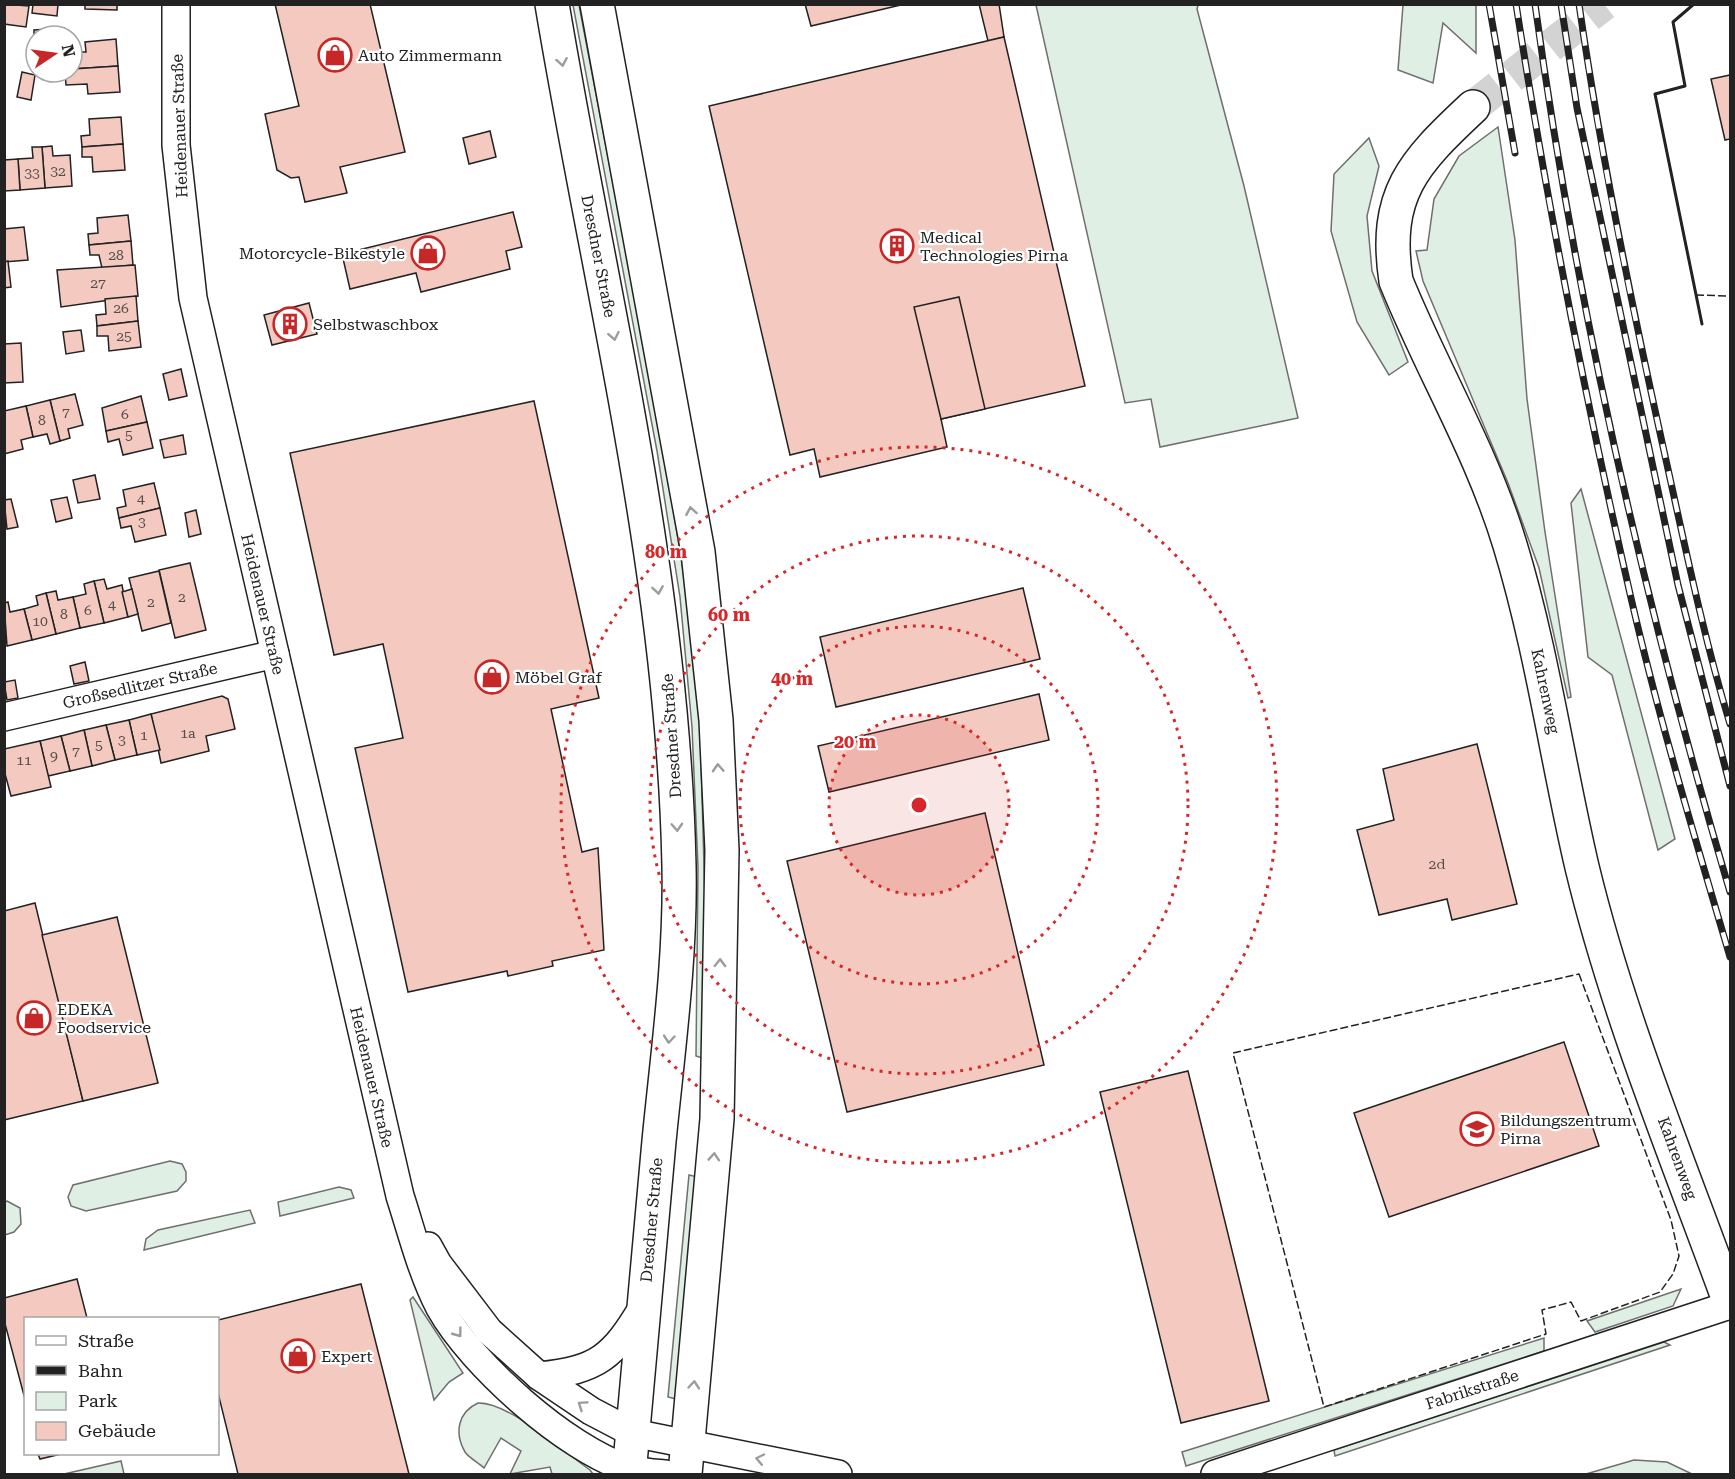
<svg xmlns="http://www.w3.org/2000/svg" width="1735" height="1479" font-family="'Roboto Serif',serif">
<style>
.green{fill:#e0efe3;stroke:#6f6f6f;stroke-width:1.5}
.building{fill:#f3c9c0;stroke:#222;stroke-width:1.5}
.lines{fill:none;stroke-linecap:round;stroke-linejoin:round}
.tertiary-tunnel{stroke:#d3d3d3;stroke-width:33;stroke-dasharray:33 16;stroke-linecap:butt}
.minor-casing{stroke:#222;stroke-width:30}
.tertiary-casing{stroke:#222;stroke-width:36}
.secondary-casing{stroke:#222;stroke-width:36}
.minor{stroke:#fff;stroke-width:27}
.tertiary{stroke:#fff;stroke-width:33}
.secondary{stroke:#fff;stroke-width:33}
.rail-casing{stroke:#222;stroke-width:7}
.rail{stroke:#fff;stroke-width:4.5;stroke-dasharray:14;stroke-linecap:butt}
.fence{stroke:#222;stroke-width:1.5;stroke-dasharray:8 3;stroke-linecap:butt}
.wall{stroke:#222;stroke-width:3}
.oneway{stroke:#9c9c9c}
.ring{fill:none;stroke:#d62828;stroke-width:3;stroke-dasharray:3 6}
.labels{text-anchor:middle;stroke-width:4.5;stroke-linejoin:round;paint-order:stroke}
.number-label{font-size:14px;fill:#564c4a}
.poi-label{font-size:16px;fill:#222;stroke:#fff;text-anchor:start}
.street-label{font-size:16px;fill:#222;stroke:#fff}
.centre{fill:#d62828;stroke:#fff;stroke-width:3}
.ring-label{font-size:18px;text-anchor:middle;font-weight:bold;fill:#d62828;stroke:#fff;stroke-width:4.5;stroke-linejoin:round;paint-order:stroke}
</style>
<rect width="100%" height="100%" fill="#fff"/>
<g class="green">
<path d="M 573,5 L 579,5 L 664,451 L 688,602 L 700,727 L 707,969 L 705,1059 L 696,1056 L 698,868 L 692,727 L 680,597 L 657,451 Z"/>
<path d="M 1036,5 L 1198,5 L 1197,9 L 1244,186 L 1298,418 L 1160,447 L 1151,399 L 1125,403 Z"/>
<path d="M 1403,5 L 1476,5 L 1476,53 L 1443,23 L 1433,83 L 1398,70 Z"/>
<path d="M 1498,127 L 1515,240 L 1527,399 L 1545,532 L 1571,697 L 1568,698 L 1539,568 L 1508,483 L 1423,281 L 1416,251 L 1427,250 L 1434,199 L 1459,156 Z"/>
<path d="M 1369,138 L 1379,166 L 1367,216 L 1372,271 L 1408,362 L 1389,375 L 1357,322 L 1331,231 L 1334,174 Z"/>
<path d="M 1581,489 L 1675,839 L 1658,850 L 1612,675 L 1588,657 L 1571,503 Z"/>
<path d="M 170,1161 L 182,1164 L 186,1172 L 186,1181 L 177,1191 L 86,1211 L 71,1206 L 68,1197 L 73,1185 Z"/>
<path d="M 689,1175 L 698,1177 L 676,1399 L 668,1397 Z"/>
<path d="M 339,1187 L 351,1190 L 354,1198 L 280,1216 L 278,1202 Z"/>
<path d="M 7,1201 L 20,1208 L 21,1224 L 14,1232 L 5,1235 L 5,1202 Z"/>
<path d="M 250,1210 L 255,1223 L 144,1250 L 146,1239 L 158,1230 Z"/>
<path d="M 1681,1289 L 1673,1306 L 1595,1332 L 1587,1321 Z"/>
<path d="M 413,1297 L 463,1373 L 449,1382 L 434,1400 L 410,1300 Z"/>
<path d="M 1544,1338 L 1544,1351 L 1186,1466 L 1182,1452 Z"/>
<path d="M 1664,1342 L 1670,1345 L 1335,1456 L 1334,1450 Z"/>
<path d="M 478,1403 C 509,1402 563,1451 590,1470 L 593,1474 L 552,1474 L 550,1467 L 510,1474 L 521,1451 L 501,1438 L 484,1468 C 479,1463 469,1458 465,1452 C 454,1433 458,1412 478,1403 Z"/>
<path d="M 1634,1460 L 1667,1462 L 1692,1474 L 1586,1474 Z"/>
<path d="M 121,1461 L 124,1474 L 64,1474 Z"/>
</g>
<g class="building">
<path d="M 4,4 L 29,6 L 26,27 L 4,24 Z"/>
<path d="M 33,4 L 58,4 L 57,16 L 32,13 Z"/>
<path d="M 85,4 L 117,4 L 117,10 L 85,9 Z"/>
<path d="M 275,4 L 370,4 L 405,152 L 340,167 L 347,193 L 305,202 L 299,177 L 291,178 L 277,170 L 265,114 L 299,106 Z"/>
<path d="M 805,4 L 905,4 L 811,26 Z"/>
<path d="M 979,4 L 999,4 L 1004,37 L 988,41 Z"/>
<path d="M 64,28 L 64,36 L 36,36 L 34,46 L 34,30 Z"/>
<path d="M 1004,37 L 1085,386 L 941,419 L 947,447 L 820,477 L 814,449 L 790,455 L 709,106 Z"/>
<path d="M 116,39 L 118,66 L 72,69 L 72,52 L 86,52 L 85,42 Z"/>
<path d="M 118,66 L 120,92 L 88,94 L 87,84 L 66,85 L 65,72 L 72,72 L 72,69 Z"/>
<path d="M 22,72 L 35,75 L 31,100 L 17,97 Z"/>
<path d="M 1730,75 L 1730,139 L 1725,140 L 1711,79 Z"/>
<path d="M 121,117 L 123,144 L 82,147 L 81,136 L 90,135 L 89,119 Z"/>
<path d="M 490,131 L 496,157 L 469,164 L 463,138 Z"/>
<path d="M 123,144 L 125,170 L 93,172 L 92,157 L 82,157 L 82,147 Z"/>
<path d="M 52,146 L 53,156 L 70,155 L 72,186 L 45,188 L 42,147 Z"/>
<path d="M 32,147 L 42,147 L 45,188 L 20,190 L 18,159 L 33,158 Z"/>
<path d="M 18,159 L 20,190 L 4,191 L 4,160 Z"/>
<path d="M 513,212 L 522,247 L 506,251 L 510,269 L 421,292 L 416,273 L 350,289 L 342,254 Z"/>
<path d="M 128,215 L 131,241 L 89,245 L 88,234 L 98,233 L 97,218 Z"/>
<path d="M 24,227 L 28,260 L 4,262 L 4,229 Z"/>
<path d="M 131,241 L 133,265 L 102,268 L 99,255 L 90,255 L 89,245 Z"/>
<path d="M 8,261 L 11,287 L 4,288 L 4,262 Z"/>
<path d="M 135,265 L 138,296 L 61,307 L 57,270 Z"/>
<path d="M 136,296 L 138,321 L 97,326 L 96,315 L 106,314 L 105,299 Z"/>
<path d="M 959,297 L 985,409 L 941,419 L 914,307 Z"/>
<path d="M 309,303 L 317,334 L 272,345 L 264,315 Z"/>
<path d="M 138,321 L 141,347 L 109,351 L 108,336 L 97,336 L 97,326 Z"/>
<path d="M 81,330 L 84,351 L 66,354 L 63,332 Z"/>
<path d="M 21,343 L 23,382 L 4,383 L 4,344 Z"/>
<path d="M 181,369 L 187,396 L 169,400 L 163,374 Z"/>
<path d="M 75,394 L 83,425 L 68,429 L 70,438 L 60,441 L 50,400 Z"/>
<path d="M 141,396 L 147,422 L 106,431 L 102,408 Z"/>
<path d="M 50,400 L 60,441 L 50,444 L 47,434 L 33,437 L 26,406 Z"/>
<path d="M 534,401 L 599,698 L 551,709 L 582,852 L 598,848 L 604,950 L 552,961 L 553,966 L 508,976 L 507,971 L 408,992 L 355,748 L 403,738 L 383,644 L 334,655 L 290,453 Z"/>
<path d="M 26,406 L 33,437 L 21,440 L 23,449 L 4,454 L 4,411 Z"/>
<path d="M 147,422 L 153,448 L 123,455 L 119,439 L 108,442 L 106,431 Z"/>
<path d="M 183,435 L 186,454 L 164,458 L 160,440 Z"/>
<path d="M 95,475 L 100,499 L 78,503 L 73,480 Z"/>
<path d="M 154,483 L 160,508 L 119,518 L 117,508 L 126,506 L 123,490 Z"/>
<path d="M 67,497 L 72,518 L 56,522 L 51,500 Z"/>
<path d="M 11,499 L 18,527 L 7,529 L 4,500 Z"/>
<path d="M 160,508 L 166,535 L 135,542 L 131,526 L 121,528 L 119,518 Z"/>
<path d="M 196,510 L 201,534 L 189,537 L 185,513 Z"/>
<path d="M 190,563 L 206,630 L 175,638 L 159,570 Z"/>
<path d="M 159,571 L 171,623 L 142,631 L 129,578 Z"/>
<path d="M 104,579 L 107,589 L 122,585 L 128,617 L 104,623 L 94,581 Z"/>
<path d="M 94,581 L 104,623 L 80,628 L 73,597 L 86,594 L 84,584 Z"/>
<path d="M 1023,588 L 1040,659 L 836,707 L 820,637 Z"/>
<path d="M 132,589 L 138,614 L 128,617 L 122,592 Z"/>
<path d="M 56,591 L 58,600 L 73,597 L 80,628 L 56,634 L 46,593 Z"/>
<path d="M 46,593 L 56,634 L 32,640 L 24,609 L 38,605 L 36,596 Z"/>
<path d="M 8,602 L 10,612 L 24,609 L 32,640 L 7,646 L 4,603 Z"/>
<path d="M 85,662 L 89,681 L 74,684 L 70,666 Z"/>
<path d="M 15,680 L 18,698 L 7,700 L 4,682 Z"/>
<path d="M 1039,694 L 1049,740 L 829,792 L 818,746 Z"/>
<path d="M 222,696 L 228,699 L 235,729 L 206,736 L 209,751 L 161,763 L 151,714 Z"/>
<path d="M 151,714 L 160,750 L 137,755 L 129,720 Z"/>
<path d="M 129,720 L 137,755 L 115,760 L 106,725 Z"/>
<path d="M 106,725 L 115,760 L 92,766 L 84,730 Z"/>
<path d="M 84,730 L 92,766 L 70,771 L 61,736 Z"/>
<path d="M 61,736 L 70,771 L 48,776 L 40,741 Z"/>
<path d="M 40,741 L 51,787 L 11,796 L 4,770 L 4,749 Z"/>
<path d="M 1477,744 L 1517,904 L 1452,920 L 1447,899 L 1379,915 L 1357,830 L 1394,820 L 1383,769 Z"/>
<path d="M 985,813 L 1044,1065 L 847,1112 L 787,861 Z"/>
<path d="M 35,903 L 83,1101 L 4,1120 L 4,911 Z"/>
<path d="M 117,917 L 158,1083 L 83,1101 L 42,935 Z"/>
<path d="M 1564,1042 L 1599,1146 L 1389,1217 L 1354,1113 Z"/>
<path d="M 1188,1071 L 1269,1401 L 1181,1423 L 1100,1092 Z"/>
<path d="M 77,1279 L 87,1318 L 26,1318 L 26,1403 L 4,1320 L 4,1298 Z"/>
<path d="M 361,1284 L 409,1474 L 238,1474 L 218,1393 L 218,1320 Z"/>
<path d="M 38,1454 L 61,1454 L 40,1459 Z"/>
</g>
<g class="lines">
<path class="tertiary-tunnel" d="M 1473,107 L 1604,4"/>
<g class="minor-casing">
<g id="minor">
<path d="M 176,4 L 176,145 L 193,298 L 400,1196 C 412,1233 422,1274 440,1308 C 472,1365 566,1449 629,1469 C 641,1472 654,1473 665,1474"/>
<path d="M 4,717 L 275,654"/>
<path d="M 428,1246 L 438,1264 L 489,1331 L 539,1376 L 591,1411 L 633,1433 L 838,1474"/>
<path d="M 539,1376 C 598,1370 613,1357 643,1307"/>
<path d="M 1215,1474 L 1730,1305"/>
</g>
</g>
<g class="tertiary-casing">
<path id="tertiary" d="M 1473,107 C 1413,163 1383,194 1396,281 C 1432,370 1482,452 1510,545 C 1542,650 1557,760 1582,867 C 1618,1016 1678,1160 1730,1303"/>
</g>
<g class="secondary-casing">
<g id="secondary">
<path d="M 552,4 C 600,292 673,572 679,866 C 681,957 668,1050 659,1141 C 648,1252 640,1363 629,1474"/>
<path d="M 597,4 L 698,552 L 716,720 L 722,850 L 717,1119 L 685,1474"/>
</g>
</g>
<use href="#minor" class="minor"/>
<use href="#tertiary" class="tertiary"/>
<use href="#secondary" class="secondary"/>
<g class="rail-casing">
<g id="rail">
<path d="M 1489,4 L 1515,153"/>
<path d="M 1516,4 C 1547,203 1586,402 1631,598 C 1659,719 1695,838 1730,957"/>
<path d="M 1535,4 C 1576,305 1644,602 1730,892"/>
<path d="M 1561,4 L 1577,108 L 1678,585 L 1730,786"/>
<path d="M 1579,4 C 1600,151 1630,297 1662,442 C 1683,536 1702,632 1730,724"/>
</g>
</g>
<use href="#rail" class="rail"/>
<g class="fence">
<path d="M 1696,295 L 1730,296"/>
<path d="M 1579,974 L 1671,1220 L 1679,1256 L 1673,1274 L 1660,1292 L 1581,1321 L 1571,1302 L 1542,1310 L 1546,1334 L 1324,1407 L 1233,1053 Z"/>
</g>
<path class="wall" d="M 1694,4 L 1673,22 L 1685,86 L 1655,94 L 1702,324"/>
</g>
<defs><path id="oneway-chevron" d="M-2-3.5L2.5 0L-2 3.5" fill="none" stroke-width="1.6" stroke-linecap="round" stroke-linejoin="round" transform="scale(1.5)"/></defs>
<g class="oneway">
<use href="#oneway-chevron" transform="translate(562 62) rotate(80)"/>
<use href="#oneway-chevron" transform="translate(614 336) rotate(79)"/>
<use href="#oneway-chevron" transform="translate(691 511) rotate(-100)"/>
<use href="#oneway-chevron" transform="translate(658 590) rotate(81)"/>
<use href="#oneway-chevron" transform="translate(718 768) rotate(-93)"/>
<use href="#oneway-chevron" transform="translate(677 827) rotate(87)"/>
<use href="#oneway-chevron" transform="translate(720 963) rotate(-89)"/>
<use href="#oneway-chevron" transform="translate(669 1039) rotate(95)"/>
<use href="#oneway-chevron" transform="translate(714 1157) rotate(-86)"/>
<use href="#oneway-chevron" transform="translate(458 1333) rotate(53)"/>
<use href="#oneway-chevron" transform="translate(694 1385) rotate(-85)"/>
<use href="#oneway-chevron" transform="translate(582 1405) rotate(-146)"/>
<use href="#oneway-chevron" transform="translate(760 1459) rotate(-168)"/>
</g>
<circle cx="919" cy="805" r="90" fill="#d62828" fill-opacity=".12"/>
<g class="ring">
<circle cx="919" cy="805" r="90"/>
<circle cx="919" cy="805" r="179"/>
<circle cx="919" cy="805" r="269"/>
<circle cx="919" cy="805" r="358"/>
</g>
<defs>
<g id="shop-ring" transform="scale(1.725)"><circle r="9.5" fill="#fff" stroke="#c62828" stroke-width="1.5"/><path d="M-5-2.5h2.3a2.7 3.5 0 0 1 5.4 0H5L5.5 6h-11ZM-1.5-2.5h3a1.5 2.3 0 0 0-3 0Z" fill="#c62828"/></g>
<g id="building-ring" transform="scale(1.725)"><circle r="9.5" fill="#fff" stroke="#c62828" stroke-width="1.5"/><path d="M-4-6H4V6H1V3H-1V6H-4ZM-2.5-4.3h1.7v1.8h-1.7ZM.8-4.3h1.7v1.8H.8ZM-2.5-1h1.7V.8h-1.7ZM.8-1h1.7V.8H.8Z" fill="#c62828"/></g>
<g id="university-ring" transform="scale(1.725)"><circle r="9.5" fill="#fff" stroke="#c62828" stroke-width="1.5"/><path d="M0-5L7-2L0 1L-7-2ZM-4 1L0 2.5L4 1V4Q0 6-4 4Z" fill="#c62828"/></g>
</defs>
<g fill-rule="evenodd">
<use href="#shop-ring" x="335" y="55"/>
<use href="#building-ring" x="897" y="246"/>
<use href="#shop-ring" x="428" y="253"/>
<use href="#building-ring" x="290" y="324"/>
<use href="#shop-ring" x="492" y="677"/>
<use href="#shop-ring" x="34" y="1018"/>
<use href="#university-ring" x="1477" y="1129"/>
<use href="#shop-ring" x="298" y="1356"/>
</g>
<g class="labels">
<g class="number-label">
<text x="58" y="176">32</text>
<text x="32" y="178">33</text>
<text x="116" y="260">28</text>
<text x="98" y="288">27</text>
<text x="121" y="313">26</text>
<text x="124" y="341">25</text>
<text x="66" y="417">7</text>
<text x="125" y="419">6</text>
<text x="42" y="425">8</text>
<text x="129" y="440">5</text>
<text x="141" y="503">4</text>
<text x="142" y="527">3</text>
<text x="182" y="602">2</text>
<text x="151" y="607">2</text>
<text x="112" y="609">4</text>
<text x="88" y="615">6</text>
<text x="64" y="619">8</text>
<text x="40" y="626">10</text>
<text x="188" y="738">1a</text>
<text x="144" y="740">1</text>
<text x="122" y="745">3</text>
<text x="99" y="750">5</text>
<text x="76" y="756">7</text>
<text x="54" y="761">9</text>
<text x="24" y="765">11</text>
<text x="1437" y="869">2d</text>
</g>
<g class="poi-label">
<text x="358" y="61">Auto Zimmermann</text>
<text x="920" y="243">Medical<tspan x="920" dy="18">Technologies Pirna</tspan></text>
<text x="405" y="259" text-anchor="end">Motorcycle-Bikestyle</text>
<text x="313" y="330">Selbstwaschbox</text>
<text x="515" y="683">Möbel Graf</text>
<text x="57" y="1015">EDEKA<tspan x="57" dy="18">Foodservice</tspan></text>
<text x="1500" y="1126">Bildungszentrum<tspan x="1500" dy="18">Pirna</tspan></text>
<text x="321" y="1362">Expert</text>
</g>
<g class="street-label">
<text transform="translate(179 126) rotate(-92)" y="6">Heidenauer Straße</text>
<text transform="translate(599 256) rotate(79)" y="6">Dresdner Straße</text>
<text transform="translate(263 604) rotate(77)" y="6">Heidenauer Straße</text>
<text transform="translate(140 685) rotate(-13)" y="6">Großsedlitzer Straße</text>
<text transform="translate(1546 691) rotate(78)" y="6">Kahrenweg</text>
<text transform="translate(671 736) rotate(-94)" y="6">Dresdner Straße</text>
<text transform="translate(372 1077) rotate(77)" y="6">Heidenauer Straße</text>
<text transform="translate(1678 1158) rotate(70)" y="6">Kahrenweg</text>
<text transform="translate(651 1220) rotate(-85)" y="6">Dresdner Straße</text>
<text transform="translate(1472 1389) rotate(-18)" y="6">Fabrikstraße</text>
</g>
</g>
<circle cx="919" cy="805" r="9" class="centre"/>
<g class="ring-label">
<text x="666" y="558">80 m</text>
<text x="729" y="621">60 m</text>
<text x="792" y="685">40 m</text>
<text x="855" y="748">20 m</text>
</g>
<rect width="1735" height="1479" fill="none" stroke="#222222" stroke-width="12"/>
<rect x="24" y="1317" width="195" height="138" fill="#ffffff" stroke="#a7a7a7" stroke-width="1.5"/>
<rect x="36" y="1336" width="30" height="9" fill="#ffffff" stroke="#a7a7a7" stroke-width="1.5"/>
<text x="78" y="1347" font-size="18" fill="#222222">Straße</text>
<rect x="36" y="1366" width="30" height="9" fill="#222222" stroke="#a7a7a7" stroke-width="1.5"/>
<text x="78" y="1377" font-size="18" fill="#222222">Bahn</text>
<rect x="36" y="1392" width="30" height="18" fill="#e0efe3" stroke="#a7a7a7" stroke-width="1.5"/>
<text x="78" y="1407" font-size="18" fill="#222222">Park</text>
<rect x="36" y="1422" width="30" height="18" fill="#f3c9c0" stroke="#a7a7a7" stroke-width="1.5"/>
<text x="78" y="1437" font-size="18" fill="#222222">Gebäude</text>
<g transform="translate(54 54) rotate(77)"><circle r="28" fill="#ffffff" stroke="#a7a7a7" stroke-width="1.5"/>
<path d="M0-4.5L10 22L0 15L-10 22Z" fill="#c62828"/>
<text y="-9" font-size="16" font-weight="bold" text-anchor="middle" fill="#222222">N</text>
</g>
</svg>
